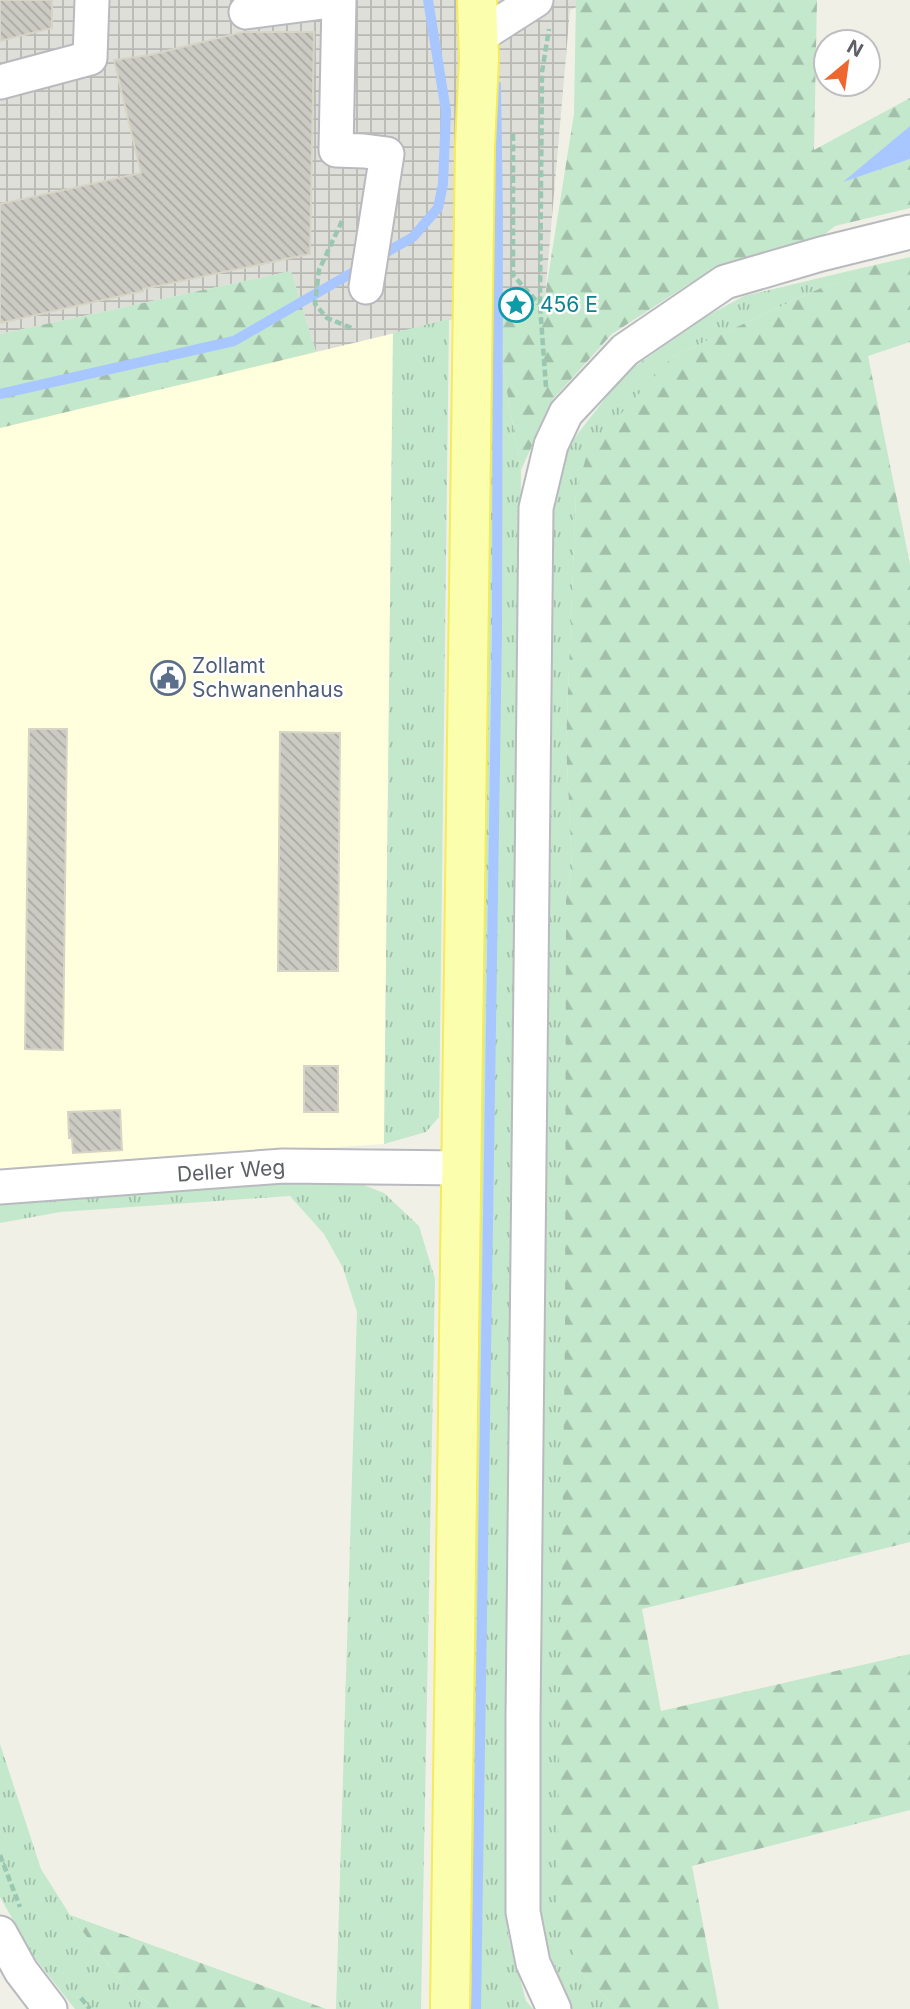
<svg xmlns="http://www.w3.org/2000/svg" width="910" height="2009" font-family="Inter,sans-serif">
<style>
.commercial{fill:#fffedd}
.industrial{fill:url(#industrial-grid)}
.grass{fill:url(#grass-tufts)}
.forest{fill:url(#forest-firs)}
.water{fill:#a8c6ff}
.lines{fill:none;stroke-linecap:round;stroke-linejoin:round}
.stream{stroke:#a8c6ff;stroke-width:10}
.building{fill:url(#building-back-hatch);stroke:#d6d4c5;stroke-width:2}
.minor-casing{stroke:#b9bac0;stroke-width:37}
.major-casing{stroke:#f5eb5b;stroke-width:42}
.path{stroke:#9ac7b1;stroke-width:4.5;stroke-dasharray:7 3.5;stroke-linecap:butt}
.minor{stroke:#fff;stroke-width:33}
.major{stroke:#fbffad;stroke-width:38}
.labels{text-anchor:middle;stroke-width:5;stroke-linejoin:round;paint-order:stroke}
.culture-label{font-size:21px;fill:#0d838f;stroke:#fff;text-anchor:start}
.service-label{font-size:21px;fill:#4e5e75;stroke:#fff;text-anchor:start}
.street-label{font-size:21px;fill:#5e6067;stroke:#fff}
</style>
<defs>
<pattern id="industrial-grid" width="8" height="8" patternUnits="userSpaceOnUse" patternTransform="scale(1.75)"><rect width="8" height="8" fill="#dfdfd9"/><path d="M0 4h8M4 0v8" fill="none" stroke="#b8b8b4"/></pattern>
<pattern id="grass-tufts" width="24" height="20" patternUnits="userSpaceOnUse" patternTransform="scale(1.75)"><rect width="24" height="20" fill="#c3e8cb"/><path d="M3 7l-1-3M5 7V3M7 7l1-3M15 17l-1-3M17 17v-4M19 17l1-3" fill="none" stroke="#a2bfa9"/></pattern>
<pattern id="forest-firs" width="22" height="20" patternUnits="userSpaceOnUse" patternTransform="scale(1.75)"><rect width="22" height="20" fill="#c3e8cb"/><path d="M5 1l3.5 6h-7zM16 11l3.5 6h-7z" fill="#a2bfa9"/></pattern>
<pattern id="building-back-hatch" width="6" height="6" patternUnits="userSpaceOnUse" patternTransform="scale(1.75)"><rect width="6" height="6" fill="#cccbc3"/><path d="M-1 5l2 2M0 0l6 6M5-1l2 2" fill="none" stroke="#a9a8a2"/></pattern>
</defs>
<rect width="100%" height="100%" fill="#f0f0e7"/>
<path class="commercial" d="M 393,333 L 384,1144 L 0,1170 L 0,428 Z"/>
<path class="industrial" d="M 0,0 L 593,0 L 570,10 L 545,297 L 316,352 L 291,271 L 0,334 Z"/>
<g class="grass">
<path d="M 849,271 L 851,280 L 823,287 L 672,357 L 576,494 L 566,743 L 572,868 L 566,900 L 582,1973 L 616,2009 L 570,2009 L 538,1922 L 550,523 L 569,445 L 625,373 L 707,316 L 744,296 Z"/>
<path d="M 492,307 L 521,470 L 507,1599 L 508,1935 L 526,2001 L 533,2009 L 473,2009 L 468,1891 Z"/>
<path d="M 449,319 L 439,1117 L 426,1132 L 384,1144 L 393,333 Z"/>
<path d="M 307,1176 L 348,1179 L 384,1193 L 419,1226 L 435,1279 L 421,2009 L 336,2009 L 357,1312 L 343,1268 L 324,1234 L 290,1196 L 60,1212 L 0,1223 L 0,1202 Z"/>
<path d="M 0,1744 L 41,1869 L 70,1915 L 125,1986 L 156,2009 L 75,2009 L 34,1957 L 0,1897 Z"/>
</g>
<g class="forest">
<path d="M 576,0 L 817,0 L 814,150 L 910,98 L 910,126 L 845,181 L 910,159 L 910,208 L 835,226 L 807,248 L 689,284 L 612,334 L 553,399 L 521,470 L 492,307 L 545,296 L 574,114 Z"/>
<path d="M 910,257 L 910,342 L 868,356 L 910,564 L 910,1542 L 642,1609 L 661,1711 L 910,1654 L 910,1810 L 692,1866 L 719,2009 L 616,2009 L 582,1973 L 557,1910 L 565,1336 L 566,900 L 572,868 L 566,743 L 576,494 L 588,450 L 672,357 L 823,287 L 850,280 L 849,271 Z"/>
<path d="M 291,271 L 316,352 L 0,428 L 0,334 Z"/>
<path d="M 70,1915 L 326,2009 L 156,2009 L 125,1986 Z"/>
</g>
<path class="water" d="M 910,126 L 910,159 L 843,182 Z"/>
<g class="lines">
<g class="stream">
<path d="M 378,257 L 413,237 L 438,208 L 443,184 L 446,111 L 428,0"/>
<path d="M 0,394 L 234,341 L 362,267"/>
<path d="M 476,2009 L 497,630 L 498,215 L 496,85"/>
</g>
</g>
<g class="building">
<path d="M 0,0 L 52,0 L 52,28 L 0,41 Z"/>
<path d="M 243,32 L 314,32 L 310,254 L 143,289 L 143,291 L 0,323 L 0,204 L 141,173 L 114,60 L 150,55 Z"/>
<path d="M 29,729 L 67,729 L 63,1050 L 25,1049 Z"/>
<path d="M 280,732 L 340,733 L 338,971 L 278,971 Z"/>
<rect x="304" y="1066" width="34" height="46"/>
<path d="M 120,1110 L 122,1150 L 73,1153 L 72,1138 L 69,1138 L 68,1112 Z"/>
</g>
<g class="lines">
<g class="minor-casing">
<g id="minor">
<path d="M 246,12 L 339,0 L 336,150 L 364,151 L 387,154 L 366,287"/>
<path d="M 478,37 L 536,0"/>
<path d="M 0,82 L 90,58 L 92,0"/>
<path d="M 0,1187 L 283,1166 L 462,1168"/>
<path d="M 0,1933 L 21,1971 L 50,2009"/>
<path d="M 554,2009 L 533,1963 L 523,1912 L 523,1718 L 536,508 L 551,445 L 566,413 L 625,350 L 725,282 L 821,254 L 910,232"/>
</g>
</g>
<g class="major-casing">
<path id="major" d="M 450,2009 L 475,146 L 479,59 L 477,0"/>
</g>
<g class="path">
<path d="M 513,134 L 513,275 L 539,304"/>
<path d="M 342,221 L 319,270 L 315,304 L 327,318 L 354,329"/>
<path d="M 546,387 L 540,305 L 542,72 L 549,29"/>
<path d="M 0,1855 L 20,1907"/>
<path d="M 81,1998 L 90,2009"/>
</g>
<use href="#minor" class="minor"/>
<use href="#major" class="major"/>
</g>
<defs>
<g id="sight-ring" transform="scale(1.75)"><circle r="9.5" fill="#fff" stroke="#0f9aa8" stroke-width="1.5"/><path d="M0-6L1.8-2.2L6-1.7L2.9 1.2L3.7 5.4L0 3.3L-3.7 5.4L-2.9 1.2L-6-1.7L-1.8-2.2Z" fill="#0f9aa8"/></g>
<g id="civic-ring" transform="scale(1.75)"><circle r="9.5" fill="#fff" stroke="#5c6f8a" stroke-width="1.5"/><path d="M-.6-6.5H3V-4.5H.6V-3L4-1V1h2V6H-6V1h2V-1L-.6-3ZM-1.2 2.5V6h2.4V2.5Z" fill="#5c6f8a"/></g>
</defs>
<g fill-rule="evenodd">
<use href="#sight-ring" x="516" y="305"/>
<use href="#civic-ring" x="168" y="678"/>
</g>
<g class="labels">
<g class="culture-label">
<text x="540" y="312">456 E</text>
</g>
<g class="service-label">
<text x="192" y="673">Zollamt<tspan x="192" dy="24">Schwanenhaus</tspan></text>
</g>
<g class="street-label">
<text transform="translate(231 1171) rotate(-4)" y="7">Deller Weg</text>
</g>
</g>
<g transform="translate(847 63) rotate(29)"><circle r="33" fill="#ffffff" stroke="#bfbfc2" stroke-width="2"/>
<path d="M0-5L12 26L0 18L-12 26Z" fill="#ee672f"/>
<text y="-10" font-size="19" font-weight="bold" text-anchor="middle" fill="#5e6067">N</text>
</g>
</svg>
